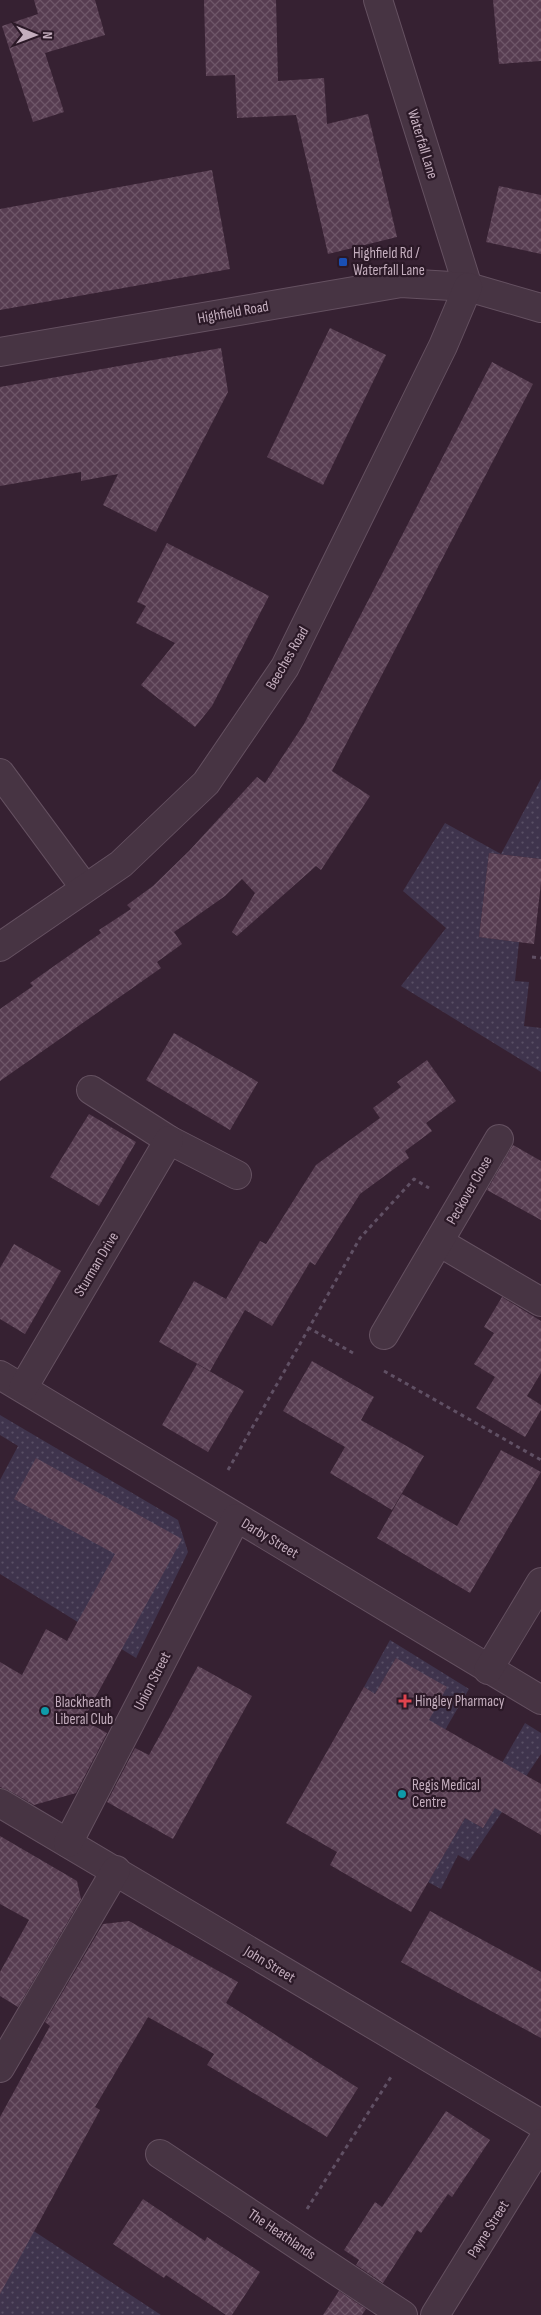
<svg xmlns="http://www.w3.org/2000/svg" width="541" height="2315" font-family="'Sofia Sans Condensed',sans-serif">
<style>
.grass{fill:url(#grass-dots)}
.building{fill:url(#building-cross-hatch)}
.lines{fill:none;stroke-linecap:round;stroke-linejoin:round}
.minor-casing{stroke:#655161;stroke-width:30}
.path{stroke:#605064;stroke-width:3;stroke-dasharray:4 4;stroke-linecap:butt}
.minor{stroke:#473443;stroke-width:28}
.transit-dot{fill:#1a4fb4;stroke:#2b1927;stroke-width:2}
.health-dot{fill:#e0444e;stroke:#2b1927;stroke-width:2}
.culture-dot{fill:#0f9aa8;stroke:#2b1927;stroke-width:2}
.labels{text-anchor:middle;stroke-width:4.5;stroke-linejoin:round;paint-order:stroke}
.street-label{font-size:15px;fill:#c4aebe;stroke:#2b1927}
.poi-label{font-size:15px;fill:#c4aebe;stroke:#2b1927;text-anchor:start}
</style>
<defs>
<pattern id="grass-dots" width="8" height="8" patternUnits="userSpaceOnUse" patternTransform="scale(1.25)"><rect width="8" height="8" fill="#3f344d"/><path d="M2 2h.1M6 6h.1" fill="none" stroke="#594f65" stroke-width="1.8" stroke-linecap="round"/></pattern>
<pattern id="building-cross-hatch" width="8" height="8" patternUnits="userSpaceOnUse" patternTransform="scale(1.25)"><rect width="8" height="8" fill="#573d51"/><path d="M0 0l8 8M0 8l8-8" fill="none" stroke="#6e5668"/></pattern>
</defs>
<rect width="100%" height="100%" fill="#362132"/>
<g class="grass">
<path d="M 541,779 L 541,859 L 489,853 L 479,937 L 519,942 L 515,981 L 529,982 L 524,1026 L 541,1028 L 541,1072 L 401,986 L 446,928 L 403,891 L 445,823 L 501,854 Z"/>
<path d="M 0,1415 L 178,1520 L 188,1552 L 136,1658 L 0,1574 L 0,1480 L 18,1446 L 0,1435 Z"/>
<path d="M 390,1640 L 469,1689 L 445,1730 L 428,1720 L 396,1658 L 375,1694 L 364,1687 Z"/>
<path d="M 525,1723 L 541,1733 L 541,1754 L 469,1861 L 458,1855 L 441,1889 L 428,1882 L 465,1818 L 483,1828 L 516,1771 L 502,1763 Z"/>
<path d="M 8,2214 L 161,2315 L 0,2315 L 0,2288 Z"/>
</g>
<g class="building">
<path d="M 34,0 L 95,0 L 105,35 L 45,53 L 64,112 L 33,122 L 2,26 L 38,14 Z"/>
<path d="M 204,0 L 276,0 L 278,81 L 324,78 L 327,124 L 368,114 L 397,237 L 328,254 L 296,115 L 237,118 L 235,75 L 206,76 Z"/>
<path d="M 493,0 L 541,0 L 541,61 L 499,64 Z"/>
<path d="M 212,170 L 230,269 L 0,310 L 0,209 Z"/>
<path d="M 499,186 L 541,195 L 541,254 L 486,242 Z"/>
<path d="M 330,328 L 386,355 L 323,485 L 267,457 Z"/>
<path d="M 221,348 L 228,392 L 156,532 L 103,505 L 118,474 L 81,481 L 81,472 L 0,486 L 0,387 Z"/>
<path d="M 492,362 L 533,384 L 332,771 L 370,796 L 321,870 L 316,866 L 237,936 L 232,932 L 255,893 L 242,879 L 225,896 L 174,932 L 182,944 L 157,962 L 161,968 L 0,1081 L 0,1009 L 33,986 L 30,983 L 101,933 L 99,930 L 131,909 L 127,905 L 153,886 L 189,851 L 257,777 L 265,783 L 304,724 Z"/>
<path d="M 167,543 L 269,596 L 212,706 L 195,727 L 141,685 L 175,643 L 136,623 L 146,606 L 137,602 Z"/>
<path d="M 489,853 L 541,859 L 541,883 L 534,944 L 479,937 Z"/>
<path d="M 174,1033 L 258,1082 L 230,1130 L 146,1080 Z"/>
<path d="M 427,1060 L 456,1101 L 426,1123 L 432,1131 L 405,1151 L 409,1158 L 360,1194 L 315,1265 L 310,1262 L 272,1326 L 245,1310 L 210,1371 L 159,1342 L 194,1281 L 226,1299 L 260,1241 L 266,1244 L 316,1165 L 380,1118 L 373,1108 L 401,1087 L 397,1082 Z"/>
<path d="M 89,1114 L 136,1142 L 99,1206 L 50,1177 Z"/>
<path d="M 513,1145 L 541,1161 L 541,1220 L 487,1190 Z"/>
<path d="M 14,1244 L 61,1271 L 25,1334 L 0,1319 L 0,1268 Z"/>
<path d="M 502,1297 L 541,1321 L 541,1373 L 527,1396 L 541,1405 L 541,1410 L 525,1437 L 476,1408 L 495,1377 L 474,1364 L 494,1333 L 484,1327 Z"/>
<path d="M 312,1361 L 374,1397 L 361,1420 L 424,1456 L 392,1510 L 330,1473 L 345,1447 L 283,1411 Z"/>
<path d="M 197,1364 L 244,1391 L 208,1452 L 162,1425 Z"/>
<path d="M 501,1450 L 541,1472 L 470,1593 L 377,1538 L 402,1494 L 457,1526 Z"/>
<path d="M 36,1458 L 182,1539 L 83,1720 L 107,1733 L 76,1793 L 34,1805 L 8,1790 L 0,1787 L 0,1662 L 22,1675 L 46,1629 L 67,1641 L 115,1554 L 14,1499 Z"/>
<path d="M 396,1658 L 447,1687 L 429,1720 L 541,1784 L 541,1835 L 495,1808 L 483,1828 L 465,1818 L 411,1912 L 330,1865 L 337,1852 L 286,1823 L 364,1687 L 375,1694 Z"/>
<path d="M 198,1666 L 252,1696 L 173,1839 L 107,1802 L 135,1748 L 149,1755 Z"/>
<path d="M 0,1836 L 77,1881 L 81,1899 L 18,2007 L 0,1996 L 0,1972 L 29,1920 L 0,1904 Z"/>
<path d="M 430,1911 L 541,1972 L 541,2038 L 401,1962 Z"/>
<path d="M 129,1921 L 238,1982 L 226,2003 L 358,2088 L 327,2137 L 207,2065 L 214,2054 L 148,2017 L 95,2107 L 100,2110 L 0,2294 L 0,2117 L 50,2026 L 45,2022 L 103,1924 Z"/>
<path d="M 446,2111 L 490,2140 L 452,2197 L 448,2194 L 421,2233 L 417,2230 L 383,2283 L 356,2265 L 359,2260 L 344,2250 L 375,2202 L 382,2207 Z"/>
<path d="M 143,2199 L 205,2241 L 207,2237 L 260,2272 L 232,2315 L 226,2315 L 166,2275 L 164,2278 L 113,2244 Z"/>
<path d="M 339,2291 L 366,2309 L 362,2315 L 323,2315 Z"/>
</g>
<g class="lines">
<g class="minor-casing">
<g id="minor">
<path d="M 378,0 L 468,287"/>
<path d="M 0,352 L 401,283 L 468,287 L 541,308"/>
<path d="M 0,773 L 85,888"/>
<path d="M 0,947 L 121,864 L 206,783 L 285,667 L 443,346 L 468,287"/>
<path d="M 91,1090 L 169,1140 L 237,1175"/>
<path d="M 439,1242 L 541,1302"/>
<path d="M 384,1335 L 499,1139"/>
<path d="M 0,1375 L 541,1700"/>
<path d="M 23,1388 L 169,1140"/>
<path d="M 488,1670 L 541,1582"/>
<path d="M 0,1803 L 541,2124"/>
<path d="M 68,1843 L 236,1518"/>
<path d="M 0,2068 L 116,1870"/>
<path d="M 160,2154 L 403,2315"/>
<path d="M 435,2315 L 541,2143"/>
</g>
</g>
<g class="path">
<path d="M 532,957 L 541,958"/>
<path d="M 353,1353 L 309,1328 L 360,1238 L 414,1179 L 429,1188"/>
<path d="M 384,1371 L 541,1460"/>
<path d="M 228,1470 L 309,1328"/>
<path d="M 307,2209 L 391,2077"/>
</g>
<use href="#minor" class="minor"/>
</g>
<rect class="transit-dot" x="338" y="257" width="10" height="10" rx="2.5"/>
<path class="health-dot" d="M402.5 1693.5h5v5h5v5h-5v5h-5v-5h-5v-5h5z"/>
<g class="culture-dot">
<circle cx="45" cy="1711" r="5"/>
<circle cx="402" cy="1794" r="5"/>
</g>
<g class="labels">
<g class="street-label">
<text transform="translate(423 144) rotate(73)" y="5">Waterfall Lane</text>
<text transform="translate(233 312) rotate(-10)" y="5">Highfield Road</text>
<text transform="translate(287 658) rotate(-60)" y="5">Beeches Road</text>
<text transform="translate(469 1190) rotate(-60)" y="5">Peckover Close</text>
<text transform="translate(96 1264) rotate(-59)" y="5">Sturman Drive</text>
<text transform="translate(270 1538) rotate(31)" y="5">Darby Street</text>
<text transform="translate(152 1681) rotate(-63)" y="5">Union Street</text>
<text transform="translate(270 1964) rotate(31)" y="5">John Street</text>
<text transform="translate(488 2229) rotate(-58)" y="5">Payne Street</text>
<text transform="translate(282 2234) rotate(34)" y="5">The Heathlands</text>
</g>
<g class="poi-label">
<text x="353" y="258">Highfield Rd /<tspan x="353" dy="17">Waterfall Lane</tspan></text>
<text x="415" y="1706">Hingley Pharmacy</text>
<text x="55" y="1707">Blackheath<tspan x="55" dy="17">Liberal Club</tspan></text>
<text x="412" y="1790">Regis Medical<tspan x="412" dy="17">Centre</tspan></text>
</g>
</g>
<g transform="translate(35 35) rotate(91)" stroke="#2b1927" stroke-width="4" paint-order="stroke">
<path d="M0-4L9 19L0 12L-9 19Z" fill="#c4aebe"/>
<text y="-8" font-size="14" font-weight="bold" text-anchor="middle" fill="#c4aebe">N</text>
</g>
</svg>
